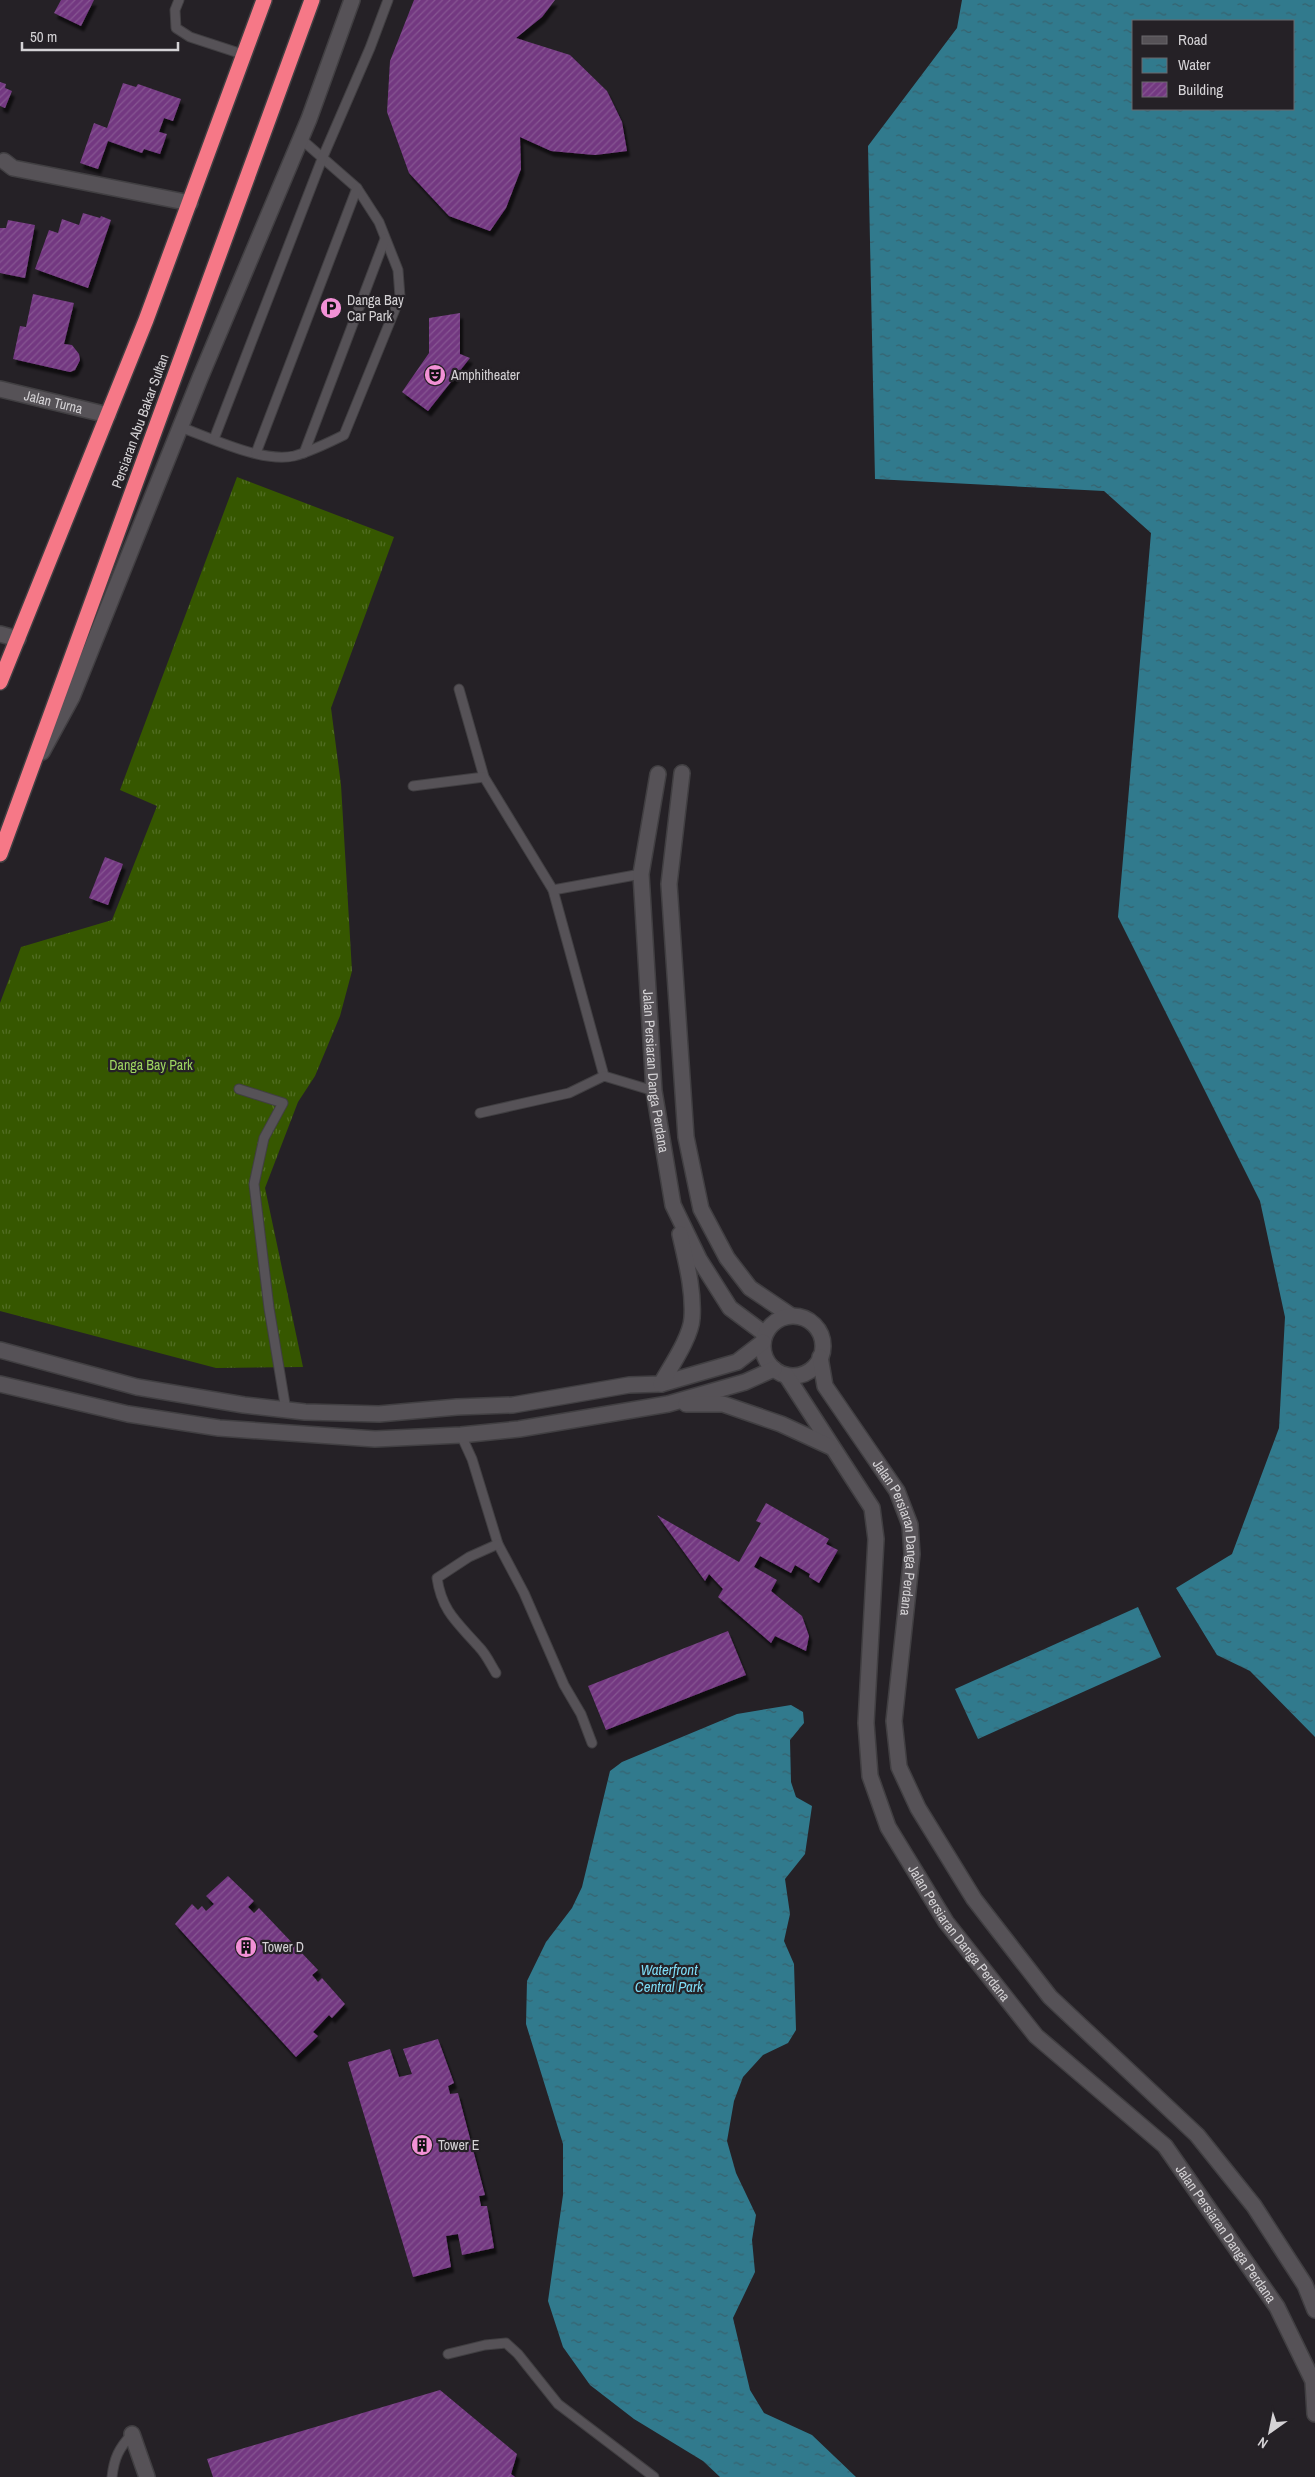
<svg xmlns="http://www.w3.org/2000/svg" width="1315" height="2477" font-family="'Archivo Narrow',sans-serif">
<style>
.grass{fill:url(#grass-tufts)}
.water{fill:url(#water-ripples);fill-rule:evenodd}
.building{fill:url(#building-hatch);filter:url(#shadow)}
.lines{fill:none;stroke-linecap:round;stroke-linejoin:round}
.lane-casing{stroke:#413f42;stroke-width:11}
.street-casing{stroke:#413f42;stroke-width:18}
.highway-casing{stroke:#413f42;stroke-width:18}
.lane{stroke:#565257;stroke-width:9}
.street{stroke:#565257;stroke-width:15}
.highway{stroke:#f67887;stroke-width:15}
.labels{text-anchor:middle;stroke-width:4.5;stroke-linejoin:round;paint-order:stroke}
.poi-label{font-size:14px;fill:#d4d2d5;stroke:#252126;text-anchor:start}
.street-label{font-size:14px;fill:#d4d2d5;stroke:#252126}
.park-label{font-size:14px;fill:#9dd560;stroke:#252126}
.water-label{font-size:15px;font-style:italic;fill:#7ddaf3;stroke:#252126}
</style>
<defs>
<pattern id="grass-tufts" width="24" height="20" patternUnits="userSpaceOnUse" patternTransform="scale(1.25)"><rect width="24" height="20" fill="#365700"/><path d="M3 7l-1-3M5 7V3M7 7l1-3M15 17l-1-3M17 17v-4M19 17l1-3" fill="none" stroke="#526e24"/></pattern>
<pattern id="water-ripples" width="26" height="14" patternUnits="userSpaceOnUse" patternTransform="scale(1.25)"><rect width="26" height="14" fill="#317a8d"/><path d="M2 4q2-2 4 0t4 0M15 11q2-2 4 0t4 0" fill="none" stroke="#37626e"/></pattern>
<pattern id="building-hatch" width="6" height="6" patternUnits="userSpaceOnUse" patternTransform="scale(1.25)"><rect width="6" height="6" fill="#733981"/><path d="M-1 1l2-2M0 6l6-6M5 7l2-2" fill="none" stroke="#865592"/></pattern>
<filter id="shadow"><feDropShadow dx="3" dy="5.5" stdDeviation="1" flood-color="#0009"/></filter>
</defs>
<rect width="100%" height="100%" fill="#252126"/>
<path class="grass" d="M 237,477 L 394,537 L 331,708 L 341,785 L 352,971 L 340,1016 L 315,1076 L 298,1102 L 265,1188 L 303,1367 L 216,1368 L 0,1311 L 0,1003 L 21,947 L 112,920 L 157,806 L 120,790 Z"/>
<g class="water">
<path d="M 962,0 L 1315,0 L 1315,1737 L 1250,1671 L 1217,1655 L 1176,1588 L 1232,1554 L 1279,1428 L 1285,1317 L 1260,1201 L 1118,917 L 1151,533 L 1104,491 L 875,479 L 868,146 L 957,28 ZM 1134,21 L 1294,21 L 1294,109 L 1134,109 Z"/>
<path d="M 1138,1607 L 1161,1657 L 978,1739 L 955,1689 Z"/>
<path d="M 791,1705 L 803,1712 L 804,1723 L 790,1740 L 791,1782 L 796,1797 L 812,1806 L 805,1854 L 785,1879 L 790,1914 L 784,1941 L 794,1964 L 796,2030 L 788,2043 L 763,2055 L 743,2077 L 734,2101 L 727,2141 L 736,2173 L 756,2215 L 752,2240 L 755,2272 L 733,2318 L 750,2390 L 764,2413 L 812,2435 L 856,2477 L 720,2477 L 703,2461 L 634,2419 L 590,2385 L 563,2347 L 548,2301 L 563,2195 L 563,2144 L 526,2024 L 527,1981 L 546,1942 L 572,1908 L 582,1887 L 610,1771 L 622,1762 L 737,1714 Z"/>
</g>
<g class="building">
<path d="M 61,0 L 94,0 L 81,26 L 54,13 Z"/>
<path d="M 414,0 L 555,0 L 542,17 L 516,38 L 570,55 L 607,91 L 622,122 L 627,151 L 595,155 L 551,151 L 520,137 L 521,169 L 506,208 L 490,231 L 449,216 L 409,173 L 387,112 L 390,61 Z"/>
<path d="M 0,82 L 6,84 L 5,88 L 12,91 L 5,108 L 0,106 Z"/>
<path d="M 123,83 L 136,87 L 138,84 L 181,99 L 173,121 L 164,118 L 159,132 L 167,134 L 160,154 L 144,149 L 142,153 L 108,141 L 98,169 L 80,163 L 94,123 L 107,128 Z"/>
<path d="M 83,213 L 100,218 L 101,216 L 111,220 L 88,288 L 35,269 L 49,230 L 58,233 L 62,219 L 79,225 Z"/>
<path d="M 8,220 L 35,225 L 25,278 L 0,273 L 0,228 L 6,228 Z"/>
<path d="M 33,294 L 74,303 L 64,344 L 72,345 L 79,354 L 80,360 L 75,370 L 70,372 L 13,359 L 20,326 L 26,327 Z"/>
<path d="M 460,313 L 460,354 L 470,358 L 428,411 L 402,392 L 429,353 L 429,318 Z"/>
<path d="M 105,857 L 123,864 L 108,905 L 89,898 Z"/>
<path d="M 766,1503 L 829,1539 L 826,1544 L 838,1550 L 819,1583 L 809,1577 L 810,1574 L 795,1565 L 791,1573 L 760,1556 L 754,1567 L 777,1580 L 771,1591 L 802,1616 L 809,1636 L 806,1651 L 775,1636 L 771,1643 L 718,1597 L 723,1589 L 709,1574 L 705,1581 L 657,1515 L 739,1562 L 761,1523 L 756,1521 Z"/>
<path d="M 728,1631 L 746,1675 L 606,1730 L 588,1686 Z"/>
<path d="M 228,1876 L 254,1901 L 248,1907 L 254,1913 L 259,1908 L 318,1970 L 312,1975 L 318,1982 L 322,1978 L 345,2004 L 332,2018 L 329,2015 L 313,2032 L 318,2036 L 296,2057 L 175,1924 L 192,1904 L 198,1910 L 202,1906 L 206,1911 L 214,1904 L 206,1896 Z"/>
<path d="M 438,2039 L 454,2083 L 448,2086 L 450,2094 L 458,2093 L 485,2195 L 479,2196 L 481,2206 L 487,2206 L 494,2248 L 462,2255 L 458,2234 L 446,2236 L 451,2267 L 413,2277 L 348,2062 L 390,2049 L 399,2077 L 412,2074 L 403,2049 Z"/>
<path d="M 440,2390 L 517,2454 L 511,2474 L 515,2477 L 213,2477 L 207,2459 Z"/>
</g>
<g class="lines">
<g class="lane-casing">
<g id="lane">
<path d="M 179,0 L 175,10 L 176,28 L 190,37 L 245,55"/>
<path d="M 180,427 C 211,438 262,463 294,456 C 312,451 328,443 344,435 L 400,297 L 398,270 L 379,222 L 357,188 L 301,139"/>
<path d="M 214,439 L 322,159 L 370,48 L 388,0"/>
<path d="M 256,453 L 357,188"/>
<path d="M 304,453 L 385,239"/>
<path d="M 459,689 L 484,777 L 553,890"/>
<path d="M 413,786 L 484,777"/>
<path d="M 604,1076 L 553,890 L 641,874"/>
<path d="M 239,1089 L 283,1103 L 264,1138 L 254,1184 L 269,1308 L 286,1410"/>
<path d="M 480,1113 L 569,1093 L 604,1076 L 654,1091"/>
<path d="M 461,1435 L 472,1459 L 498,1544 L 524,1593 L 564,1685 L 581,1714 L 592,1743"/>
<path d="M 496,1673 C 491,1665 486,1654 479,1647 C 458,1623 442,1612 437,1578 L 469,1557 L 498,1544"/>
<path d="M 448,2354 L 485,2345 L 506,2343 L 518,2354 L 558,2404 L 654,2477"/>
<path d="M 112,2477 C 114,2458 119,2448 132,2434"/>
</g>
</g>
<g class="street-casing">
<g id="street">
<path d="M 4,161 L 13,168 L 190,203"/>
<path id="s1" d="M 0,389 L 108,415"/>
<path d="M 0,634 L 18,639"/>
<path d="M 42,752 L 72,697 L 200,378 L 309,119 L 352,0"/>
<path d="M 682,773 L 669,884 L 686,1137 L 701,1209 L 727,1258 L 750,1288 L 790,1315"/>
<path id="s2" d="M 658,774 L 641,874 L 654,1091 L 673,1205 L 699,1259 L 730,1308 L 765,1334"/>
<circle cx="793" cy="1346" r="30"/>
<path d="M 0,1350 L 137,1387 L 244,1405 L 305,1412 L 379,1414 L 457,1407 L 513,1405 L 629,1385 L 661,1384 L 737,1362 L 763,1342"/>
<path id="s3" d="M 820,1357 L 825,1386 L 897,1491 L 910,1525 L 912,1554 L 894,1721 L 899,1767 L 918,1808 L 974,1899 L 1050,1997 L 1197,2135 L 1254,2206 L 1305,2285 L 1315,2310"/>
<path id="s4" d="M 786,1375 L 872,1508 L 876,1539 L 866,1723 L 870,1776 L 888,1827 L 946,1922 L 1036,2036 L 1165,2146 L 1277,2307 L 1313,2381 L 1315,2414"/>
<path d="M 0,1384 L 128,1414 L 219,1428 L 375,1439 L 461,1435 L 519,1429 L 668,1404 L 745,1382 L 774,1369"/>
<path d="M 661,1384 C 671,1366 691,1337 692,1318 C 694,1290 686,1261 680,1234"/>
<path d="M 686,1404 L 723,1404 L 781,1424 L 831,1447"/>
<path d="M 132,2434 L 147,2477"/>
</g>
</g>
<g class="highway-casing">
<g id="highway">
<path d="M 0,682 L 146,320 L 264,0"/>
<path d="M 0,854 L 312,0"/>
</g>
</g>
<use href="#lane" class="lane"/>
<use href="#street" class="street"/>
<use href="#highway" class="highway"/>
</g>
<defs>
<g id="parking-disc" transform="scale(1.125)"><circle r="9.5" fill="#f391d6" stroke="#252126"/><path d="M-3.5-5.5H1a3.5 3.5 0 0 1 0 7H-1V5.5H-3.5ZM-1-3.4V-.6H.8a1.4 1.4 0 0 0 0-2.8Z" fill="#111"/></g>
<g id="theatre-disc" transform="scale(1.125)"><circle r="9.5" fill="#f391d6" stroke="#252126"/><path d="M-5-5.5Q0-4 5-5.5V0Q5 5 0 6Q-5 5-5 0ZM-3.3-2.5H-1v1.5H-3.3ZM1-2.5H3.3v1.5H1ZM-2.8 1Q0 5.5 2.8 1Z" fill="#111"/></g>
<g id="building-disc" transform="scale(1.125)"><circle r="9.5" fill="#f391d6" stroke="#252126"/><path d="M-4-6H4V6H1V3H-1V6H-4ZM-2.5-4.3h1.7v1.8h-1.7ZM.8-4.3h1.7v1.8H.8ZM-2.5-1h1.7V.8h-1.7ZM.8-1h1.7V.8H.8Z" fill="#111"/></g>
</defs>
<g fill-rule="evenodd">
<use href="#parking-disc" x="331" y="308"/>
<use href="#theatre-disc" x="435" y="375"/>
<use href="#building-disc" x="246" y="1947"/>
<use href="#building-disc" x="422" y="2145"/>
</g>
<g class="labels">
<g class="poi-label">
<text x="347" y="305">Danga Bay<tspan x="347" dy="16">Car Park</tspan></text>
<text x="451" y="380">Amphitheater</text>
<text x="262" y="1952">Tower D</text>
<text x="438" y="2150">Tower E</text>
</g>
<g class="street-label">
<text dy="5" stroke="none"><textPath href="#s1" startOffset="55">Jalan Turna</textPath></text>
<text transform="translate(140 421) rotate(-70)" y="5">Persiaran Abu Bakar Sultan</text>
<text dy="5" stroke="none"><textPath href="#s2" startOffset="299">Jalan Persiaran Danga Perdana</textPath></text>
<text dy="5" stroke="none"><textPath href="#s3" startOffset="202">Jalan Persiaran Danga Perdana</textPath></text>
<text dy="5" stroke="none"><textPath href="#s4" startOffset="609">Jalan Persiaran Danga Perdana</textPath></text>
<text dy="5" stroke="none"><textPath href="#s4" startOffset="1014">Jalan Persiaran Danga Perdana</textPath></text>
</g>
<g class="park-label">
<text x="151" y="1070">Danga Bay Park</text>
</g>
<g class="water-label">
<text x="669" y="1975">Waterfront<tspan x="669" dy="17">Central Park</tspan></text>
</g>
</g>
<rect x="1132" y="20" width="162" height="90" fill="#252126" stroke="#6b686c"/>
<rect x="1142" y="36" width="25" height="8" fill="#565257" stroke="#6b686c"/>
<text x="1178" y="45" font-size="15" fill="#d4d2d5">Road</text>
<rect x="1142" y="58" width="25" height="15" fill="url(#water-ripples)" stroke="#6b686c"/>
<text x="1178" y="70" font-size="15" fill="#d4d2d5">Water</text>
<rect x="1142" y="82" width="25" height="15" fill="url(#building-hatch)" stroke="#6b686c"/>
<text x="1178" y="95" font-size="15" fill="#d4d2d5">Building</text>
<g transform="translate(1270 2432) rotate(213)" stroke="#252126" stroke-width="4" paint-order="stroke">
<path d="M0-4L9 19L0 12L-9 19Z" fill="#d4d2d5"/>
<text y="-8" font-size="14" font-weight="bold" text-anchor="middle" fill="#d4d2d5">N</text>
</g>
<path d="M22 42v8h156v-8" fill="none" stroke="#d4d2d5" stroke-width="2.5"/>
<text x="30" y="42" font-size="15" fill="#d4d2d5" stroke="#252126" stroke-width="4" paint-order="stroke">50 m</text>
</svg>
